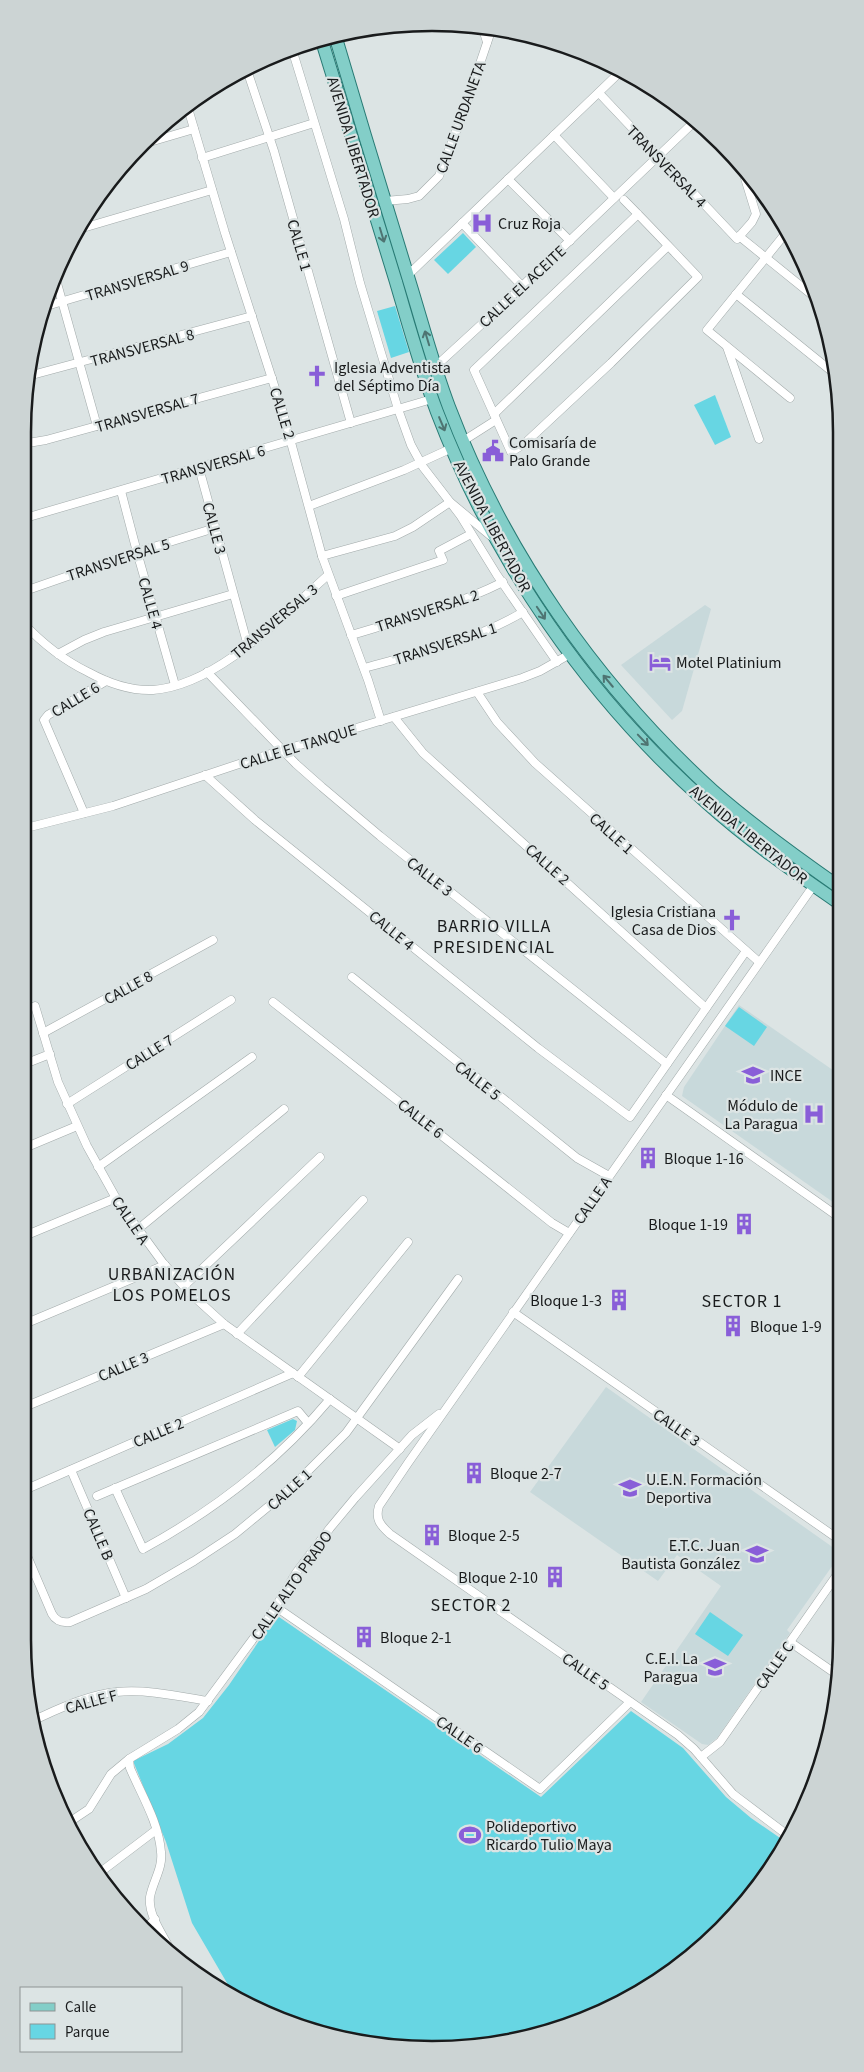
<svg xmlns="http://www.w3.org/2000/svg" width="864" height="2072" font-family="'Source Sans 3',sans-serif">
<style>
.built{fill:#c8d9db}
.green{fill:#67d6e3}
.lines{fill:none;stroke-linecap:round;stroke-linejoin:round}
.street-casing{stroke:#a2aaaa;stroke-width:9}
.primary-casing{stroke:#287a74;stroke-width:14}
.street{stroke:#fff;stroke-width:8}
.primary{stroke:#83cec8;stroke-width:12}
.oneway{stroke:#4e7472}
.labels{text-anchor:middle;stroke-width:4.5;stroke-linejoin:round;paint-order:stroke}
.street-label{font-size:16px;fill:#191b1c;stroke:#dce4e4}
.poi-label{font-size:16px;fill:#191b1c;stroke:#dce4e4;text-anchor:start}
.neighbourhood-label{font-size:18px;letter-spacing:1px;fill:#191b1c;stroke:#dce4e4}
.rim{fill:none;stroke:#191b1c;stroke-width:2.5}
</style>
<rect width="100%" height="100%" fill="#dce4e4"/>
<g class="built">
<path d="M 705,605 L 711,609 L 682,711 L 672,720 L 621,665 Z"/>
<path d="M 739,1005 L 840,1075 L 840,1207 L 682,1096 L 684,1087 Z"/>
<path d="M 606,1387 L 831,1546 L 837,1553 L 835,1562 L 787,1630 L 790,1633 L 717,1738 L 708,1745 L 702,1744 L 641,1702 L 721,1586 L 677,1555 L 658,1581 L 530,1492 Z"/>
</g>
<g class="green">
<path d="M 463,233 L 476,247 L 448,274 L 434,260 Z"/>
<path d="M 395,306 L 409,352 L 391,358 L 377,311 Z"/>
<path d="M 715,395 L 731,437 L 715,445 L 694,405 Z"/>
<path d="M 739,1007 L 767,1027 L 754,1046 L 725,1026 Z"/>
<path d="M 293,1419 L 297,1421 L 295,1430 L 275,1447 L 267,1430 Z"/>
<path d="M 710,1612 L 743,1635 L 728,1656 L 695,1634 Z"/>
<path d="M 279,1617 L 541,1797 L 631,1711 L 683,1748 L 726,1797 L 751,1818 L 783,1840 L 757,1890 L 659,1981 L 589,2018 L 512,2042 L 378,2046 L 301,2028 L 229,1996 L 227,1983 L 192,1923 L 166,1842 L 133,1761 L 168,1744 L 203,1718 L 229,1685 L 274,1619 Z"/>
</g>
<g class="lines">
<g class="street-casing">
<g id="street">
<path d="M 482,26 L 487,42"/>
<path d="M 292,49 L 344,219 L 360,283 L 398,409 L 411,445 L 423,467 L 460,515 L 497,575 L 557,662"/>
<path d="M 246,67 L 274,151 L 351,423"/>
<path d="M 599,93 L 737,239 L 752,222 L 756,214 L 740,162"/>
<path d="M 187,105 L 225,233 L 283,413 L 322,556 L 368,680 L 381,721"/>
<path d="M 554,135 L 614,198"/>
<path d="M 143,144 L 194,129"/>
<path d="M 202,158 L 314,123"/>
<path d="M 508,179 L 570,241"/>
<path d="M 624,200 C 649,225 673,251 698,277 L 611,363 L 524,444 L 511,452 L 474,370 L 638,214"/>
<path d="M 385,201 L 408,199 L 419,196 L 439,176 L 465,108 L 492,28"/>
<path d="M 462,223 L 522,286"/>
<path d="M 76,230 L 212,190"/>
<path d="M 785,234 L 707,330 L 790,398"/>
<path d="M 739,236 L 817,299"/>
<path d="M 408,275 L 620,72"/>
<path d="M 55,276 L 97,426"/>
<path d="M 736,294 L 830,370"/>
<path d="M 43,307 L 231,252"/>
<path d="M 727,347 L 759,439"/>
<path d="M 436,366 L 496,311 L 694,122"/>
<path d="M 32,375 L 252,316"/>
<path d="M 494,414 L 668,246"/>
<path d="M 463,441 L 496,420"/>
<path d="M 22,444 L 46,440 L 272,378"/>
<path d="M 199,468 L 248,646"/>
<path d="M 121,491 L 137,552 L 175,685"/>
<path d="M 309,506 L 404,470 L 452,448"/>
<path d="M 22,519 L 432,399"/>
<path d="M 322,556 L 395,536 L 413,527 L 450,502 L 492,537"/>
<path d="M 22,592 L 137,552 L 215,528"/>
<path d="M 336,596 L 443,560 L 439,551 L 471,534"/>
<path d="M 22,622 C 41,642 63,660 88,672 C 108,683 130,691 153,690 C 218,685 282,616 328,575"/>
<path d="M 351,635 C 402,620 455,606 503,582"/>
<path d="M 58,654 L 84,640 L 104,632 L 233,594"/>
<path d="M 364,668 C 418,653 474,641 523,612"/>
<path d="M 207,672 L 296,764 L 322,787 L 380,836 L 667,1064"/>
<path d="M 477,692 L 497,722 L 535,763 L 759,962"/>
<path d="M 394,717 L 423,753 L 706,1008"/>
<path d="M 205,775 L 255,820 L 538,1048 L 630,1117 L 746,951"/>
<path d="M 84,813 L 44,720 L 48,715 L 106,681"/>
<path d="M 22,829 L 113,806 L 254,759 L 522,678 L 540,671 L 570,654"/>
<path d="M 352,977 L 577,1158 L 609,1176"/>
<path d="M 273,1002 L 552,1223 L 569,1233"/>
<path d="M 35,1006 L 58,1082 L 87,1146 L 117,1200 L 163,1263 L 191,1294 L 224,1324 L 400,1449"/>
<path d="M 43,1033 L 213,940"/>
<path d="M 22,1065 L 50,1054"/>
<path d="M 666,1095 L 840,1218"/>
<path d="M 67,1104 L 231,1000"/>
<path d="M 22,1149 L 77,1126"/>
<path d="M 98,1167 L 252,1057"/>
<path d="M 137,1230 L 284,1109"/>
<path d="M 22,1237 L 116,1198"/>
<path d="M 184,1286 L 320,1157"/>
<path d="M 513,1312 L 841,1541"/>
<path d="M 22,1325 L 165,1265"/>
<path d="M 237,1334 L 363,1200"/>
<path d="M 298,1377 L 408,1242"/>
<path d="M 22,1408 L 224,1324"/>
<path d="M 71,1470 L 126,1598"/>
<path d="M 115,1488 L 143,1549 C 213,1511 279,1460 330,1399"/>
<path d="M 22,1491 L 293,1373"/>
<path d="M 97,1496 L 298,1411 L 308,1423"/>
<path d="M 22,1544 L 52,1614 C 56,1621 61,1623 70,1622 L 146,1589 L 194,1561 L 235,1534 L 292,1487 L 346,1433 L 458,1279"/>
<path d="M 276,1607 L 540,1789 L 630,1702"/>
<path d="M 790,1642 L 836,1674"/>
<path d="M 36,1719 C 61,1708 88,1695 116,1692 C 147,1689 178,1696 208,1701"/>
<path d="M 701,1757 L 720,1742 L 841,1569"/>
<path d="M 68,1823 L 89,1809 L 111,1774 L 129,1759"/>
<path d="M 786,1834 L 733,1794 L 694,1749 L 678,1735 L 390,1534 C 380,1525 375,1519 379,1506 L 408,1463 L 814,885"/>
<path d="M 98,1874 L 156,1830"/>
<path d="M 146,1928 L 155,1919"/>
<path d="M 169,1947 C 161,1932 148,1914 150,1897 C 153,1881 163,1868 161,1852 C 159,1823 141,1794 130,1768 L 129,1759 L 178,1729 L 199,1712 L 270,1616 L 296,1573 L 330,1528 L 355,1498 L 412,1435 L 439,1414"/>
</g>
</g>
<g class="primary-casing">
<g id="primary">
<path d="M 335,35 C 359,117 384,198 409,280 C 422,322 433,365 449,407 C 505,554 597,685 713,791 C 753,826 796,857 839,887"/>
<path d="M 321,38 C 346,120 371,201 396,282 C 409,326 421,370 437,412 C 494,561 587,697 707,803 C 748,840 794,872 839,903"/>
</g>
</g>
<use href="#street" class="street"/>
<use href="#primary" class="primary"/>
</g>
<defs><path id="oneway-shaft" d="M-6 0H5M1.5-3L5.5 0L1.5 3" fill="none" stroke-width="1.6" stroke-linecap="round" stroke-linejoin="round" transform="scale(1.25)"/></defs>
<g class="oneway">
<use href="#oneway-shaft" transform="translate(382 235) rotate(73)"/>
<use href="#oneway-shaft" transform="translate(427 338) rotate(-107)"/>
<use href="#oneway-shaft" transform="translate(442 424) rotate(67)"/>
<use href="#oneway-shaft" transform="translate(541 613) rotate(56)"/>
<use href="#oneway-shaft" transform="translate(608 681) rotate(-130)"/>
<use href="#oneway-shaft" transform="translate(643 740) rotate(46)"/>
</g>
<defs>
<g id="hospital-bare" transform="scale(1.725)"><path d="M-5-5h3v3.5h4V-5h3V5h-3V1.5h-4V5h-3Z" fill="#895ed8" stroke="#dce4e4" stroke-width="2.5" paint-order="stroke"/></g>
<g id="church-bare" transform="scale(1.725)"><path d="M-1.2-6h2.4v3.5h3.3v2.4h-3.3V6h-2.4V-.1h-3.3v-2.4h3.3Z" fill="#895ed8" stroke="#dce4e4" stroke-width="2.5" paint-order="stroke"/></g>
<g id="civic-bare" transform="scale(1.725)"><path d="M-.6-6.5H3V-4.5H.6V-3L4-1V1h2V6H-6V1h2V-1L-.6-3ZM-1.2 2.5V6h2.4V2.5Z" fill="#895ed8" stroke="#dce4e4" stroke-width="2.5" paint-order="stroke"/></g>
<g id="hotel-bare" transform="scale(1.725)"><path d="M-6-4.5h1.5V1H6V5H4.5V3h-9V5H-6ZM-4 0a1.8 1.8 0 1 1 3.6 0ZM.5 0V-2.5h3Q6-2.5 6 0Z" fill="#895ed8" stroke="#dce4e4" stroke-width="2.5" paint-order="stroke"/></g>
<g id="university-bare" transform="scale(1.725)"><path d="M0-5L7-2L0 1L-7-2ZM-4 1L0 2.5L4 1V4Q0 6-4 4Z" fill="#895ed8" stroke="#dce4e4" stroke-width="2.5" paint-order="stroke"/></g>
<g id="building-bare" transform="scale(1.725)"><path d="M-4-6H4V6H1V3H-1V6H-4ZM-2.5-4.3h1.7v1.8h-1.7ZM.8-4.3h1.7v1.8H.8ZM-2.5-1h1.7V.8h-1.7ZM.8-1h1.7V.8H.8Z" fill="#895ed8" stroke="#dce4e4" stroke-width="2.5" paint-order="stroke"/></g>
<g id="school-bare" transform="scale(1.725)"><path d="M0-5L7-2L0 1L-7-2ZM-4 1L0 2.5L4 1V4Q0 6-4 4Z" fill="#895ed8" stroke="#dce4e4" stroke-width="2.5" paint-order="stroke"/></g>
<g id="stadium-bare" transform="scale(1.725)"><path d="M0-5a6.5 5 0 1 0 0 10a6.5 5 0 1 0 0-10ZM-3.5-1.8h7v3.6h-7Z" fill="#895ed8" stroke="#dce4e4" stroke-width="2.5" paint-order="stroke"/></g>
</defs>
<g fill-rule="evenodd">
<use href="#hospital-bare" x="482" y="223"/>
<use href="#church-bare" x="317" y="376"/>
<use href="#civic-bare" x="493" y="451"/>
<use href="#hotel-bare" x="660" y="662"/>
<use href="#church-bare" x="732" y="920"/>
<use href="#university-bare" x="753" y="1075"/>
<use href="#hospital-bare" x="814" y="1114"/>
<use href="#building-bare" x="648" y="1158"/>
<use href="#building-bare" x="744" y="1224"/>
<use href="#building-bare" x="619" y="1300"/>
<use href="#building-bare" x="733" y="1326"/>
<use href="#building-bare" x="474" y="1473"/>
<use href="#school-bare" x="630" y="1488"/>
<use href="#building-bare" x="432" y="1535"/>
<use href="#school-bare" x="757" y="1554"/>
<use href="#building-bare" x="555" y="1577"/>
<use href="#building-bare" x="364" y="1637"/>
<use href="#school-bare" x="715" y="1667"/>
<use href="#stadium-bare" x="470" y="1835"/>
</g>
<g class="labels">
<g class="street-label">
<text transform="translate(460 117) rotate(-70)" y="6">CALLE URDANETA</text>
<text transform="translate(354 147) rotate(73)" y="6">AVENIDA LIBERTADOR</text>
<text transform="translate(667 166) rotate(46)" y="6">TRANSVERSAL 4</text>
<text transform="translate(300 245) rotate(74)" y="6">CALLE 1</text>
<text transform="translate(137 280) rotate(-17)" y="6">TRANSVERSAL 9</text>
<text transform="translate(522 286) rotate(-43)" y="6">CALLE EL ACEITE</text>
<text transform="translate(142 347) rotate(-15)" y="6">TRANSVERSAL 8</text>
<text transform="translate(147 412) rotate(-16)" y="6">TRANSVERSAL 7</text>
<text transform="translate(283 413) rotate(73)" y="6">CALLE 2</text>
<text transform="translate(213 464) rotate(-16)" y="6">TRANSVERSAL 6</text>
<text transform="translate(493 526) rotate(62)" y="6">AVENIDA LIBERTADOR</text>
<text transform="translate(215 528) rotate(75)" y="6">CALLE 3</text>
<text transform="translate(118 559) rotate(-18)" y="6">TRANSVERSAL 5</text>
<text transform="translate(151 603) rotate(74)" y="6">CALLE 4</text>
<text transform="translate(427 610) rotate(-18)" y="6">TRANSVERSAL 2</text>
<text transform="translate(274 621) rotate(-40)" y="6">TRANSVERSAL 3</text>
<text transform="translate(445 643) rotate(-18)" y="6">TRANSVERSAL 1</text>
<text transform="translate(75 699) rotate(-31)" y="6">CALLE 6</text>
<text transform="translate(298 746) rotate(-17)" y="6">CALLE EL TANQUE</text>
<text transform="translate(612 833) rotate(42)" y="6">CALLE 1</text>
<text transform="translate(749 834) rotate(39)" y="6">AVENIDA LIBERTADOR</text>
<text transform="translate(548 864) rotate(42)" y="6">CALLE 2</text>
<text transform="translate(430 876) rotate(38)" y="6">CALLE 3</text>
<text transform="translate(392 930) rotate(39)" y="6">CALLE 4</text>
<text transform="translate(128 987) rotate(-29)" y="6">CALLE 8</text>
<text transform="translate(149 1052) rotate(-32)" y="6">CALLE 7</text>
<text transform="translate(478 1080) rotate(38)" y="6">CALLE 5</text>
<text transform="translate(421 1118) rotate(38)" y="6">CALLE 6</text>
<text transform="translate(592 1200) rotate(-55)" y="6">CALLE A</text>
<text transform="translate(131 1220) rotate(56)" y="6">CALLE A</text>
<text transform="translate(123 1366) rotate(-23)" y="6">CALLE 3</text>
<text transform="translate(677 1427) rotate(35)" y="6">CALLE 3</text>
<text transform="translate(158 1432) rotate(-23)" y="6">CALLE 2</text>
<text transform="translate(289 1489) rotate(-42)" y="6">CALLE 1</text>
<text transform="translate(99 1534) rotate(67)" y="6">CALLE B</text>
<text transform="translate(291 1585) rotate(-55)" y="6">CALLE ALTO PRADO</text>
<text transform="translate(774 1665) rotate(-55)" y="6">CALLE C</text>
<text transform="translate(586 1671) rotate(35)" y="6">CALLE 5</text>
<text transform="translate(91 1701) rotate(-15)" y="6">CALLE F</text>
<text transform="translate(460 1734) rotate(35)" y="6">CALLE 6</text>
</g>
<g class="poi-label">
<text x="498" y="229">Cruz Roja</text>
<text x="334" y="373">Iglesia Adventista<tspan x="334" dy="18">del Séptimo Día</tspan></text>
<text x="509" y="448">Comisaría de<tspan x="509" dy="18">Palo Grande</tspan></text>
<text x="676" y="668">Motel Platinium</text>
<text x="716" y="917" text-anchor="end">Iglesia Cristiana<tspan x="716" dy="18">Casa de Dios</tspan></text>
<text x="770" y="1081">INCE</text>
<text x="798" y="1111" text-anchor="end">Módulo de<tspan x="798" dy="18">La Paragua</tspan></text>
<text x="664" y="1164">Bloque 1-16</text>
<text x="728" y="1230" text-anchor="end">Bloque 1-19</text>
<text x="602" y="1306" text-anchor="end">Bloque 1-3</text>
<text x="750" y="1332">Bloque 1-9</text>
<text x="490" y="1479">Bloque 2-7</text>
<text x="646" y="1485">U.E.N. Formación<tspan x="646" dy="18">Deportiva</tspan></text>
<text x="448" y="1541">Bloque 2-5</text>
<text x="740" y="1551" text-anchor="end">E.T.C. Juan<tspan x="740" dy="18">Bautista González</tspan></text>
<text x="538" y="1583" text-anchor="end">Bloque 2-10</text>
<text x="380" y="1643">Bloque 2-1</text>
<text x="698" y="1664" text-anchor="end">C.E.I. La<tspan x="698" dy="18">Paragua</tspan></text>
<text x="486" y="1832">Polideportivo<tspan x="486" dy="18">Ricardo Tulio Maya</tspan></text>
</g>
<g class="neighbourhood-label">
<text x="494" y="932">BARRIO VILLA<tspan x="494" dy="21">PRESIDENCIAL</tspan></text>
<text x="172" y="1280">URBANIZACIÓN<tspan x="172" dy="21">LOS POMELOS</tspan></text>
<text x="742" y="1307">SECTOR 1</text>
<text x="471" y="1611">SECTOR 2</text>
</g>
</g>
<path d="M0 0H864V2072H0ZM432 31H432A401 401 0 0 1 833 432V1640A401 401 0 0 1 432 2041H432A401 401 0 0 1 31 1640V432A401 401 0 0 1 432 31Z" fill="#ccd4d4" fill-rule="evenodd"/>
<path class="rim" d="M432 31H432A401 401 0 0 1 833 432V1640A401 401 0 0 1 432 2041H432A401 401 0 0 1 31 1640V432A401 401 0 0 1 432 31Z"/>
<rect x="20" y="1987" width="162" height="65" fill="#dce4e4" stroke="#8e9494"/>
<rect x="30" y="2003" width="25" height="8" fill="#83cec8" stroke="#8e9494"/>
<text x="65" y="2012" font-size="15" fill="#191b1c">Calle</text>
<rect x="30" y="2024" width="25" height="15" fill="#67d6e3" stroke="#8e9494"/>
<text x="65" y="2037" font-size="15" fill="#191b1c">Parque</text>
</svg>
